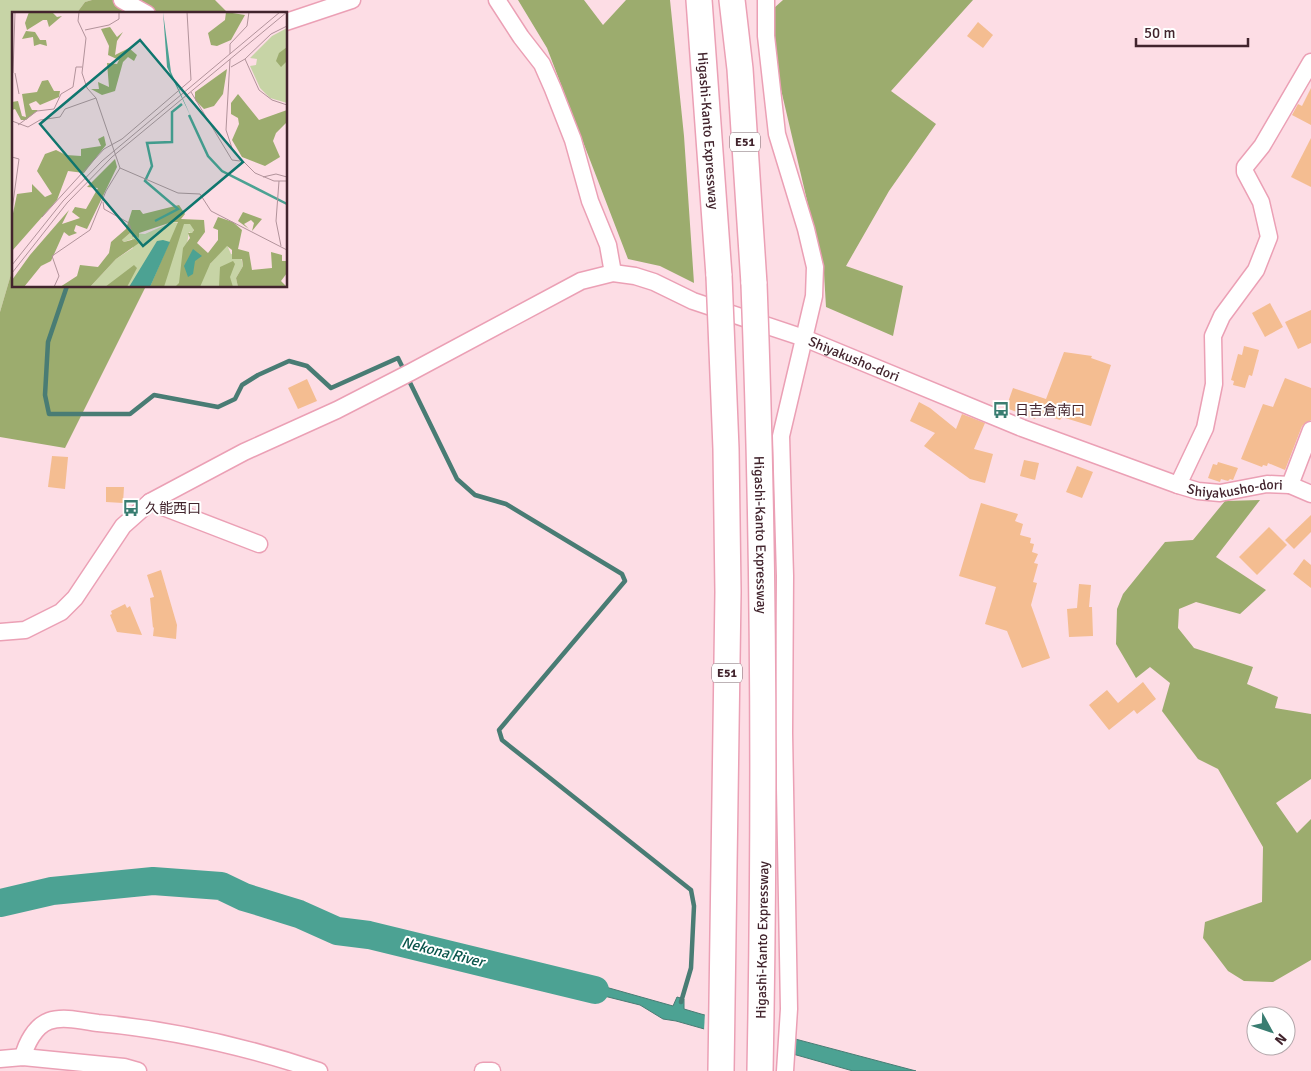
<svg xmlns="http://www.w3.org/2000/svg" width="1311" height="1071" font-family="Signika,'Noto Sans JP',sans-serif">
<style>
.green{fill:#c7d4a6}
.forest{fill:#9cac6e}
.water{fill:#4ca293;stroke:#497c74}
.pier{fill:#fddde5}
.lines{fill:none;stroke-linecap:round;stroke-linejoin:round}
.stream{stroke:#497c74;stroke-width:4.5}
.river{stroke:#4ca293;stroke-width:28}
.building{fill:#f4bd91}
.minor-casing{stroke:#eba0b5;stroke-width:19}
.highway-casing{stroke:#eba0b5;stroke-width:28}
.minor{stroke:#fff;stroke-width:16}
.highway{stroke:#fff;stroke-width:25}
.highway-bridge-casing{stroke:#eba0b5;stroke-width:28;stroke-linecap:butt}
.highway-bridge{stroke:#fff;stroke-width:25}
.labels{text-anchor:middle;stroke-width:4;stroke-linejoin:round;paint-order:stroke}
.shield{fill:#fff;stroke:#7b666c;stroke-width:1}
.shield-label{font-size:12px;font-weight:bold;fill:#42242d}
.street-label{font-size:14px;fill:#42242d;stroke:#fff}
.poi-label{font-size:14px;fill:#42242d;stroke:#fff;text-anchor:start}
.water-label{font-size:15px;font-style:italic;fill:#08544a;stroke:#fff}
.inset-river{fill:none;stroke:#4ca293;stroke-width:2.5}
.inset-road{fill:none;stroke:#b2939b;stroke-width:1}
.view{fill:#0f766e;fill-opacity:0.15;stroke:#0f766e;stroke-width:2.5}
.inset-edge{fill:none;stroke:#42242d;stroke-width:2.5}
</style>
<rect width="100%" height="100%" fill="#fddde5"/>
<path class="green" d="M 0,0 L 92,0 L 85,2 L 76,14 L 14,14 L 14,264 L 0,312 Z"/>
<g class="forest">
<path d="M 92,0 L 116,0 L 132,8 L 142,0 L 215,0 L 229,14 L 76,14 L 85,2 Z"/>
<path d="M 518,0 L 584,0 L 603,25 L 626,0 L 670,0 L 684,136 L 694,283 L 660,266 L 628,259 L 547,48 Z"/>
<path d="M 783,0 L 973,0 L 891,91 L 936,124 L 889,191 L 846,266 L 903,286 L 893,336 L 826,307 L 824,273 L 764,17 Z"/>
<path d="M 14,264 L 14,286 L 146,286 L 65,448 L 0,437 L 0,312 Z"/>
<path d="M 1260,500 L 1216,557 L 1266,590 L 1240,614 L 1196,602 L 1179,609 L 1178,628 L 1194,648 L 1253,667 L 1247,684 L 1278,697 L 1275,708 L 1311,714 L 1311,779 L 1276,803 L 1297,833 L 1311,819 L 1311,960 L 1273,982 L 1244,981 L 1228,971 L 1203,938 L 1205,922 L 1262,902 L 1263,847 L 1218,769 L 1198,759 L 1162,711 L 1170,683 L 1150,667 L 1136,678 L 1116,644 L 1117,609 L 1123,594 L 1165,542 L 1193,540 L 1225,501 Z"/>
</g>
<path class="water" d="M 570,977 L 673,1006 L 677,997 L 684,999 L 684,1009 L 701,1014 L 916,1071 L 853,1071 L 676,1021 L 663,1019 L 640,1005 L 552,983 Z"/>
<path class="pier" d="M 705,1012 L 779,1031 L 779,1052 L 704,1031 Z"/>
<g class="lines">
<path class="stream" d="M 67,286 L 48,342 L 45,395 L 49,414 L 130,414 L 154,395 L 218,407 L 235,399 L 242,385 L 258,375 L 289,361 L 307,366 L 331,388 L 398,358 L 457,479 L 475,495 L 506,504 L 622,574 L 625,581 L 499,730 L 502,740 L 691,890 L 694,906 L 691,968 L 681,1002"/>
<path class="river" d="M 0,903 L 52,891 L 153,881 L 221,886 L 244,897 L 299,914 L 337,931 L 369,935 L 595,990"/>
</g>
<g class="building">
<path d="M 978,22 L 993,35 L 983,48 L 967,36 Z"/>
<path d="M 1311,88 L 1311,125 L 1292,115 L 1298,104 L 1302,106 Z"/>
<path d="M 1311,138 L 1311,187 L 1291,177 Z"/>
<path d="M 1270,303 L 1283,327 L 1265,337 L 1252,313 Z"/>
<path d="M 1311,310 L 1311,343 L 1298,349 L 1285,322 Z"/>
<path d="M 1244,346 L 1259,350 L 1252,376 L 1249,375 L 1245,388 L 1233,385 L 1234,381 L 1231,380 L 1238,354 L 1242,355 Z"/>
<path d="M 1064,352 L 1092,356 L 1091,358 L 1111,365 L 1091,426 L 1062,417 L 1060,420 L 1038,413 L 1035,419 L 1006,408 L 1013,388 L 1046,399 Z"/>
<path d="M 1285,378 L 1311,388 L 1311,420 L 1302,426 L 1285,470 L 1268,463 L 1267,466 L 1263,465 L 1262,467 L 1241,459 L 1263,404 L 1273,407 Z"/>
<path d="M 307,379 L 317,401 L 298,409 L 288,388 Z"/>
<path d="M 919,402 L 930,408 L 956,429 L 962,414 L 985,423 L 974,449 L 993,454 L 985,483 L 970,479 L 924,446 L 935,433 L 910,421 Z"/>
<path d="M 52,456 L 68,457 L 65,489 L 48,487 Z"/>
<path d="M 1024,460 L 1039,463 L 1035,480 L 1020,476 Z"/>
<path d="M 1218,462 L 1238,468 L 1233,480 L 1230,479 L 1228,481 L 1221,479 L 1220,482 L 1208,478 L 1213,464 L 1217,465 Z"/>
<path d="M 1077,466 L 1093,472 L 1082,498 L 1066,492 Z"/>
<path d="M 106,487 L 124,487 L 123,503 L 106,502 Z"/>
<path d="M 981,503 L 1018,514 L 1015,521 L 1023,524 L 1020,535 L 1031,538 L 1030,543 L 1034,544 L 1032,552 L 1038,554 L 1034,563 L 1038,564 L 1033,582 L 1037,583 L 1031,605 L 1050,658 L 1022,668 L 1007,631 L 985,624 L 996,587 L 959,576 Z"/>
<path d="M 1311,515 L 1311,532 L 1294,549 L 1285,540 Z"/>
<path d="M 1269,527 L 1287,545 L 1257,575 L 1239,557 Z"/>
<path d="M 1304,559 L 1311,565 L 1311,588 L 1293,574 Z"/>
<path d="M 161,570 L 177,625 L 176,639 L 153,636 L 154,627 L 153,628 L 150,598 L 154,597 L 147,575 Z"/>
<path d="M 1079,584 L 1091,585 L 1089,607 L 1092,607 L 1093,636 L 1069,637 L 1067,609 L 1077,608 Z"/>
<path d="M 125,604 L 127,608 L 130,606 L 142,635 L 117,632 L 110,615 L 112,614 L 111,611 Z"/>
<path d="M 1143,682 L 1156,699 L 1137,714 L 1134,710 L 1109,730 L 1089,705 L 1107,690 L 1118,703 Z"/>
</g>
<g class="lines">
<g class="minor-casing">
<g id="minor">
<path d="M 122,0 L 147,14"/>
<path d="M 497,0 L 521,37 L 542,64 L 553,89 L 573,140 L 590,201 L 608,245 L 613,273"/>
<path d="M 766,0 L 766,36 L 777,134 L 806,229 L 815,267 L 814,296 L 781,436 L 785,576 L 784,733 L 789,1009 L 785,1071"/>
<path d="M 286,22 L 352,0"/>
<path d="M 1178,485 L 1205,428 L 1214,384 L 1213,336 L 1222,316 L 1256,270 L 1269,237 L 1261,202 L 1245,172 L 1245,167 L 1262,146 L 1311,62"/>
<path d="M 1290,485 L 1311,430"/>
<path d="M 150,502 L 259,544"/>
<path id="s1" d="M 0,632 L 25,630 L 61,612 L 75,598 L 123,526 L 150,502 L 244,452 L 337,410 L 411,372 L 581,281 L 613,273 L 635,276 L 654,282 L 693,301 L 804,338 L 1022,428 L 1178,485 L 1198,491 L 1220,493 L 1267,484 L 1290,485 L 1311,494"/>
<path d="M 23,1057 C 26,1044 35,1026 49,1021 C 63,1016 83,1021 98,1023 C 174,1030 247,1047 319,1071"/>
<path d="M 0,1059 L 23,1057 L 124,1067 L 138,1071"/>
<path d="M 483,1071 L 492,1071"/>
</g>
</g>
<g class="highway-casing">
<g id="highway">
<path id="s2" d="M 699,0 L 719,276"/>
<path d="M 732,0 L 740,69 L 754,284"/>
</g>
</g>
<use href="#minor" class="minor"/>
<use href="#highway" class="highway"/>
<g class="highway-bridge-casing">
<g id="highway-bridge">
<path d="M 719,276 L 726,449 L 728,592 L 721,1071"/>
<path id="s3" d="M 754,284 C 764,546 765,809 760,1071"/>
</g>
</g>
<use href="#highway-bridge" class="highway-bridge"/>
</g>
<defs>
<g id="bus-bare" transform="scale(1.35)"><path d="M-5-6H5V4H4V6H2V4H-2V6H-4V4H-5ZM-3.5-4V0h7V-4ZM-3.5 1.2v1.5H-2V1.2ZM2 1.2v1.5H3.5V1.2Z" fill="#397d71" stroke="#fff" stroke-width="2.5" paint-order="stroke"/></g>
</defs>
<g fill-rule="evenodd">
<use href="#bus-bare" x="1001" y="410"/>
<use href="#bus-bare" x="131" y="508"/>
</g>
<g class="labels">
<g class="shield">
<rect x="730" y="132.5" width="30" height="19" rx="4"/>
<rect x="712" y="663.5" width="30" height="19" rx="4"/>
</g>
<g class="shield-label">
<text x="745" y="146">E51</text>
<text x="727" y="677">E51</text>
</g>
<g class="street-label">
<text dy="5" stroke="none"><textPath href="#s2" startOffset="131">Higashi-Kanto Expressway</textPath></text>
<text dy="5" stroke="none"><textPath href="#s1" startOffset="982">Shiyakusho-dori</textPath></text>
<text dy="5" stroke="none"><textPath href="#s1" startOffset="1388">Shiyakusho-dori</textPath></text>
<text dy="5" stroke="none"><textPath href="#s3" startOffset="251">Higashi-Kanto Expressway</textPath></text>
<text transform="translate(762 940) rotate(-89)" y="5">Higashi-Kanto Expressway</text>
</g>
<g class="poi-label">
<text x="1015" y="415">日吉倉南口</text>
<text x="145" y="513">久能西口</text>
</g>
<g class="water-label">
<text transform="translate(443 952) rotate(14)" y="5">Nekona River</text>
</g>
</g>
<g transform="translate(12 12)">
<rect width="275" height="275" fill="#fddde5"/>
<path d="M 275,16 L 275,91 L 258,86 L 248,76 L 238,54 L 244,53 L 245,47 L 238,46 L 260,24 ZM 160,210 L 179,212 L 182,217 L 180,222 L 177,220 L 175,232 L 198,252 L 215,233 L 219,242 L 229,245 L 231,254 L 224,266 L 226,275 L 78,275 L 104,247 L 121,236 L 120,227 L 112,230 L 110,228 L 118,221 L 133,222 Z" fill="#c7d4a6"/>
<path d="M 17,0 L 40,0 L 45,5 L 50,4 L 37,15 L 35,8 L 31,8 L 15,18 L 13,11 ZM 214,0 L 233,3 L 219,28 L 205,34 L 199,33 L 196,21 L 213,8 ZM 98,15 L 105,25 L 111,20 L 105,29 L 103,43 L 117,36 L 125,43 L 122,49 L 116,45 L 111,50 L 103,79 L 90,83 L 79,77 L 87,77 L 86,70 L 97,75 L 95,51 L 105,52 L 107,48 L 96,43 L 97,34 L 89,17 ZM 14,19 L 23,20 L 28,28 L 34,28 L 35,34 L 28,32 L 22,34 L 21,25 L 10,27 ZM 275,35 L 275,49 L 269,55 L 264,49 L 267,41 ZM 215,57 L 211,82 L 202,94 L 192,97 L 183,88 L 183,80 ZM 36,68 L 42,79 L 48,79 L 47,85 L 28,93 L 24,89 L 17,92 L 20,98 L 26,98 L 14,108 L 9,108 L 3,97 L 0,98 L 0,90 L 6,89 L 10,104 L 14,105 L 10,82 L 25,80 L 30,69 ZM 226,82 L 247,108 L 275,98 L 275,110 L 264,121 L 261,129 L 268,145 L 253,154 L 230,145 L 220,128 L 227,112 L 226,106 L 219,102 L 219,91 ZM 92,124 L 94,133 L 72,161 L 56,159 L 45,188 L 0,239 L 0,206 L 5,182 L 20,180 L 20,172 L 33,185 L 40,182 L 25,159 L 33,142 L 44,138 L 54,143 L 69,144 L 69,137 L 89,134 L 86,127 ZM 103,147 L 105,155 L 75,217 L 64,213 L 62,219 L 65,221 L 57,224 L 52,220 L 39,249 L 29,254 L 12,275 L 0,275 L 0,268 L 18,243 L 57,198 L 50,212 L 68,206 L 60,200 L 63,195 L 74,197 L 86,176 L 75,175 ZM 167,193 L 173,202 L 169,207 L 192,208 L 193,220 L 185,231 L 196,241 L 206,228 L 206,218 L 201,216 L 206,205 L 221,210 L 230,218 L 226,237 L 237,240 L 240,258 L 260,256 L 259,240 L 270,243 L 270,249 L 275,249 L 275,261 L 269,269 L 275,275 L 226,275 L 224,266 L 231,254 L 230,247 L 220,247 L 220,238 L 215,234 L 198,252 L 188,275 L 163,275 L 167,271 L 171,236 L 178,226 L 176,221 L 180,221 L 182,218 L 178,212 L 172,212 L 152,275 L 138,275 L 166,210 L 160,210 L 127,221 L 127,226 L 118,221 L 110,228 L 112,230 L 123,227 L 127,231 L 104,247 L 78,275 L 48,275 L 65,264 L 68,253 L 86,255 L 97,241 L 99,230 L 114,217 L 120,198 L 128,198 L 131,202 ZM 231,200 L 250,207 L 240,219 L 242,211 L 239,208 L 232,212 L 237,217 L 226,209 ZM 221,249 L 223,252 L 218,265 L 221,275 L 207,275 L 208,255 ZM 122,253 L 125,256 L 115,275 L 93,275 Z" fill="#9cac6e"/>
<path d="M 151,0 L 159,60 L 179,105 L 155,55 ZM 151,228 L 158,230 L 138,275 L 117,275 L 145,229 ZM 181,237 L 190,244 L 183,249 L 181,262 L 176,265 L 172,254 Z" fill="#4ca293"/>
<path class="inset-river" d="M 177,103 L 196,144 L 210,159 L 275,192M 143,209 L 166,197 L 133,169 L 140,154 L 135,131 L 160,130 L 160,100 L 170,92"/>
<path class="inset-road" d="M 67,0 L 66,9 L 74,26 L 70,61 L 75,76 L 84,86 L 108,156 L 166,181 L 188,182 L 199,199 L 275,238M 73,18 L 97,13 L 107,7 L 107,0M 218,42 L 218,32 L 235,14 L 237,0M 218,47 L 214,118 L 221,139 L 243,161 L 262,169 L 275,169M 233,47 L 247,78 L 260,88 L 275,93M 219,55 L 233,47 L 259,22 L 275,14M 1,61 L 3,0M 3,61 L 7,82M 179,80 L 220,148 L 228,149M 0,109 L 16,115 L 28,108 L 48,105 L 53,97 L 84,86M 6,113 L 25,99 L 42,97 L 49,82 L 61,75 L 64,55 L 70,55M 0,145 L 7,147 L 0,198M 251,165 L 264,162 L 275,165M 267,169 L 264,209 L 269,234M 91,190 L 92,197 L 117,211 L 121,225M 30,205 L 92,137 L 110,127 L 179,68 L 175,0M 0,253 L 51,189 L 90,149 L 268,0M 0,261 L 55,191 L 100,145 L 275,0M 42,275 L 47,264 L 40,244 L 78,218 L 94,179 L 108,156"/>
<path class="view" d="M 128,28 L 231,150 L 131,234 L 28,112 Z"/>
<rect width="275" height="275" class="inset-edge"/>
</g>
<g transform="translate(1271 1031) rotate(130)"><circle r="24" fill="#ffffff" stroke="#b3a7ab"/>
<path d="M0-4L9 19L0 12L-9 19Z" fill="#397d71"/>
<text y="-8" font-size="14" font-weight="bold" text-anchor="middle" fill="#42242d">N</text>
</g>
<path d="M1136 38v8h112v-8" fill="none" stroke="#42242d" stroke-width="2.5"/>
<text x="1144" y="38" font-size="15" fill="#42242d" stroke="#ffffff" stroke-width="4" paint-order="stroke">50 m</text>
</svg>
